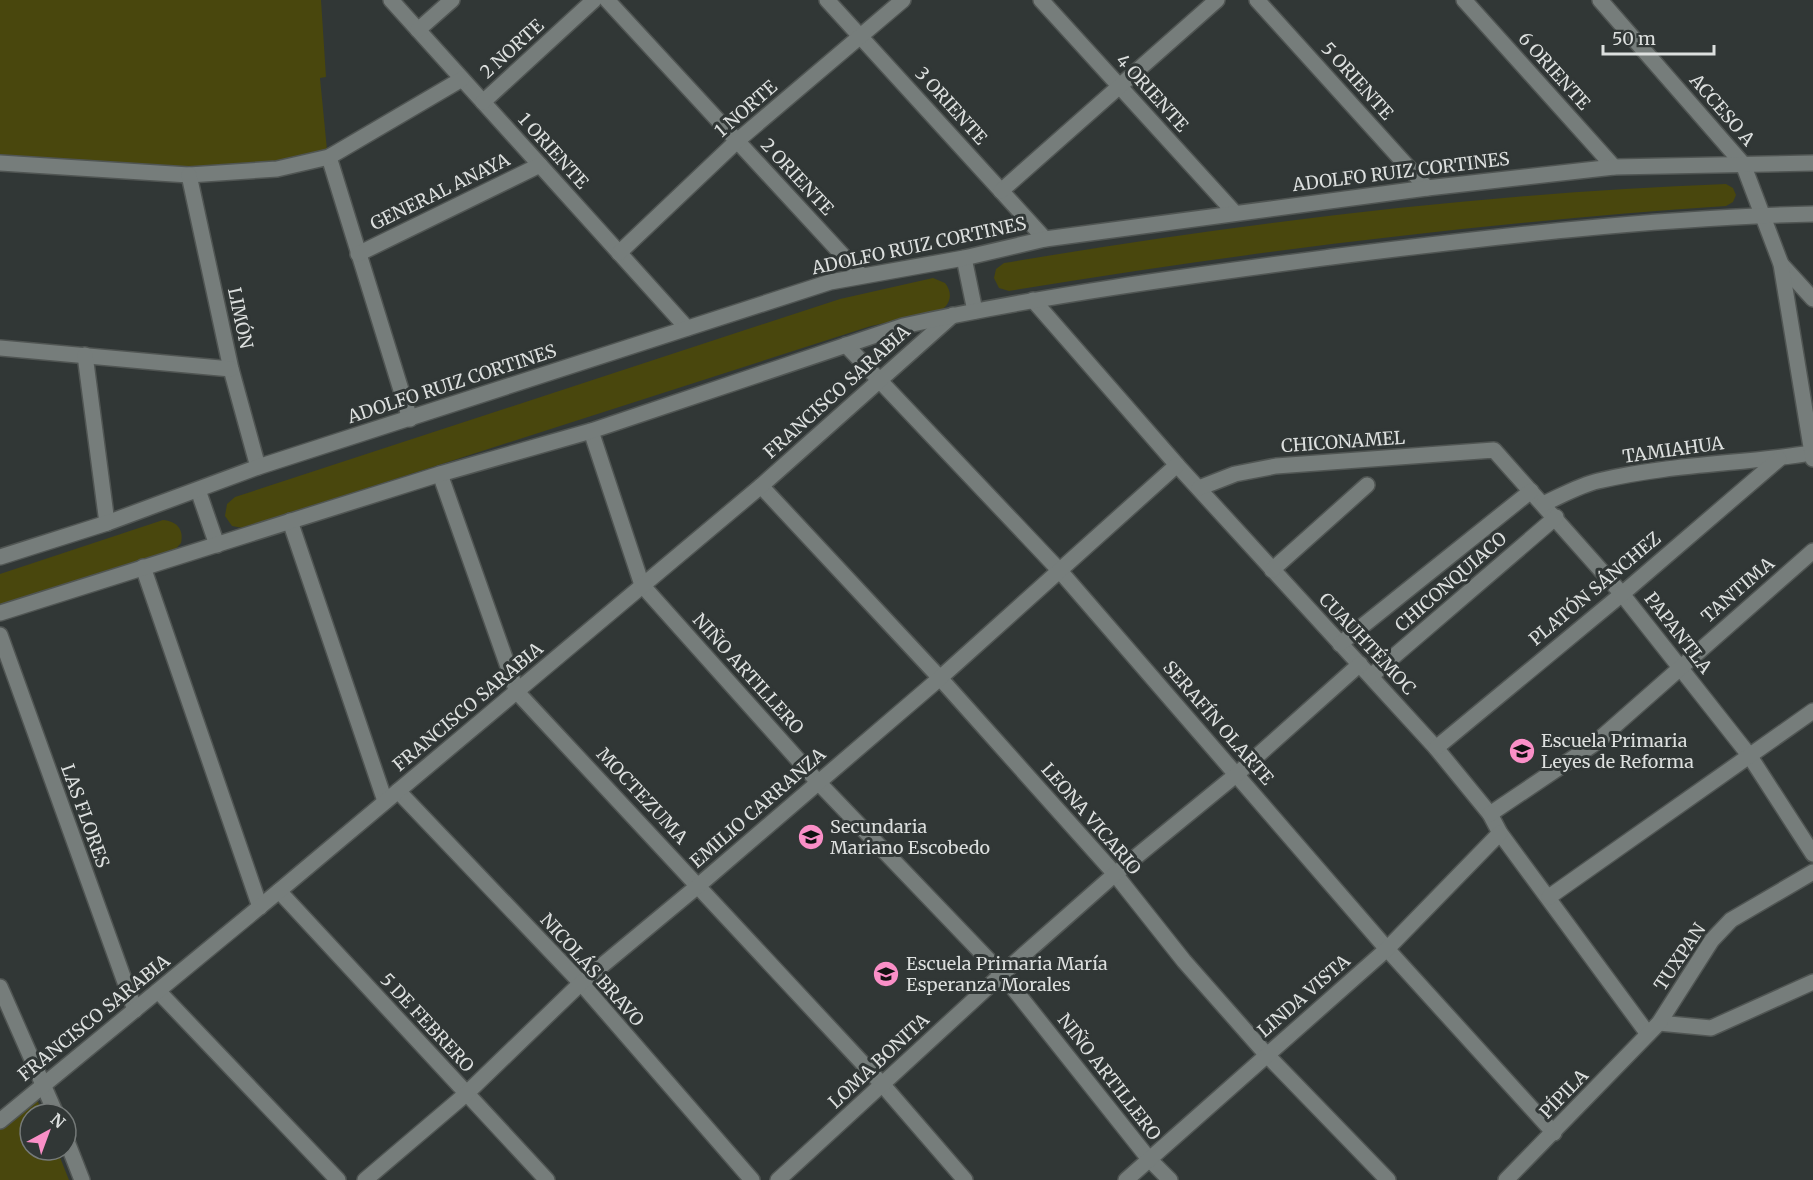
<svg xmlns="http://www.w3.org/2000/svg" width="1813" height="1180" font-family="Merriweather,serif">
<style>
.green{fill:#49470d}
.lines{fill:none;stroke-linecap:round;stroke-linejoin:round}
.street-casing{stroke:#505553;stroke-width:18}
.secondary-casing{stroke:#505553;stroke-width:18}
.street{stroke:#767d7b;stroke-width:15}
.secondary{stroke:#767d7b;stroke-width:15}
.labels{text-anchor:middle;stroke-width:6;stroke-linejoin:round;paint-order:stroke}
.street-label{font-size:18px;fill:#dcdfde;stroke:#313736}
.poi-label{font-size:18px;fill:#dcdfde;stroke:#313736;text-anchor:start}
</style>
<rect width="100%" height="100%" fill="#313736"/>
<g class="green">
<path d="M 0,0 L 321,0 L 326,77 L 320,78 L 327,150 L 273,162 L 193,168 L 0,155 Z"/>
<path d="M 1726,184 L 1733,188 L 1736,195 L 1733,202 L 1726,206 C 1486,222 1246,252 1009,291 L 999,288 L 994,278 L 996,269 L 1004,263 C 1243,223 1484,193 1726,184 Z"/>
<path d="M 933,278 L 945,283 C 953,293 951,304 940,311 L 871,326 L 243,528 L 232,526 L 225,516 L 227,504 L 235,497 L 840,299 Z"/>
<path d="M 163,520 C 177,521 184,530 181,543 L 173,552 L 0,608 L 0,574 Z"/>
<path d="M 36,1097 L 43,1114 L 30,1114 L 30,1150 L 57,1150 L 69,1180 L 0,1180 L 0,1126 Z"/>
</g>
<g class="lines">
<g class="street-casing">
<g id="street">
<path d="M 391,0 L 687,328"/>
<path d="M 607,0 L 861,275"/>
<path d="M 827,0 L 1045,239"/>
<path d="M 1041,0 L 1234,212"/>
<path d="M 1257,0 L 1427,188"/>
<path d="M 1464,0 L 1614,167"/>
<path d="M 1600,0 L 1743,164"/>
<path d="M 418,30 L 452,0"/>
<path d="M 483,102 L 594,0"/>
<path d="M 329,157 L 410,419"/>
<path d="M 0,163 L 189,175 L 277,169 L 329,157 L 462,79"/>
<path d="M 189,175 L 231,369 L 258,467"/>
<path d="M 1001,191 L 1217,0"/>
<path d="M 619,253 L 737,141 L 903,0"/>
<path d="M 358,254 L 540,165"/>
<path d="M 1781,264 L 1813,299"/>
<path d="M 1033,300 L 1177,465 L 1436,748 L 1490,814 L 1500,833 L 1648,1034"/>
<path d="M 846,345 L 1060,571 L 1387,949 L 1554,1133"/>
<path d="M 0,348 L 231,369"/>
<path d="M 85,355 L 107,523"/>
<path d="M 591,431 L 642,585 L 818,782 L 1002,974 L 1149,1159 L 1170,1180"/>
<path d="M 440,474 L 517,692 L 882,1084 L 965,1180"/>
<path d="M 761,486 L 940,678 L 1115,874 L 1184,961 L 1266,1054 L 1388,1180"/>
<path d="M 1199,488 L 1235,474 L 1276,466 L 1494,450 L 1622,594 L 1749,755 L 1813,854"/>
<path d="M 1543,504 C 1561,496 1580,485 1598,481 C 1669,464 1741,464 1812,453"/>
<path d="M 290,521 L 385,801"/>
<path d="M 143,567 L 260,907"/>
<path d="M 1272,570 L 1367,485"/>
<path d="M 0,635 L 135,1010"/>
<path d="M 1340,644 L 1531,491"/>
<path d="M 1371,676 L 1556,517"/>
<path d="M 1436,748 L 1622,594 L 1779,459"/>
<path d="M 398,791 L 581,983 L 752,1180"/>
<path d="M 1490,814 L 1594,744 L 1813,551"/>
<path d="M 279,891 L 547,1180"/>
<path d="M 1549,897 L 1813,711"/>
<path d="M 0,987 L 56,1114"/>
<path d="M 158,991 L 338,1180"/>
<path d="M 1659,1023 L 1711,1028 L 1813,982"/>
<path d="M 0,1121 L 279,891 L 761,486 L 953,315"/>
<path d="M 66,1139 L 82,1180"/>
<path d="M 365,1180 L 466,1094 L 581,983 L 699,885 L 940,678 L 1177,465"/>
<path d="M 778,1180 L 1002,974 L 1115,874 L 1237,774 L 1360,664"/>
<path d="M 1126,1180 L 1387,949 L 1500,833"/>
</g>
</g>
<g class="secondary-casing">
<g id="secondary">
<path d="M 1743,164 L 1781,264 L 1813,459"/>
<path d="M 964,258 L 975,311"/>
<path d="M 198,490 L 217,545"/>
<path d="M 0,557 L 107,523 L 258,467 L 830,282 L 964,258 L 1045,239 L 1427,188 L 1614,167 L 1813,163"/>
<path d="M 0,613 L 440,474 L 591,431 L 903,326 C 1044,295 1188,276 1331,257 C 1491,237 1652,218 1813,214"/>
<path d="M 1506,1180 L 1659,1023 L 1712,940 L 1731,920 L 1813,872"/>
</g>
</g>
<use href="#street" class="street"/>
<use href="#secondary" class="secondary"/>
</g>
<defs>
<g id="school-disc" transform="scale(1.35)"><circle r="9.5" fill="#fa8fc7" stroke="#313736"/><path d="M0-5L7-2L0 1L-7-2ZM-4 1L0 2.5L4 1V4Q0 6-4 4Z" fill="#111"/></g>
</defs>
<g fill-rule="evenodd">
<use href="#school-disc" x="1522" y="751"/>
<use href="#school-disc" x="811" y="837"/>
<use href="#school-disc" x="886" y="974"/>
</g>
<g class="labels">
<g class="street-label">
<text transform="translate(512 49) rotate(-42)" y="6">2 NORTE</text>
<text transform="translate(1554 71) rotate(48)" y="6">6 ORIENTE</text>
<text transform="translate(1357 81) rotate(48)" y="6">5 ORIENTE</text>
<text transform="translate(1152 93) rotate(48)" y="6">4 ORIENTE</text>
<text transform="translate(951 106) rotate(48)" y="6">3 ORIENTE</text>
<text transform="translate(746 109) rotate(-41)" y="6">1 NORTE</text>
<text transform="translate(1722 110) rotate(49)" y="6">ACCESO A</text>
<text transform="translate(553 151) rotate(48)" y="6">1 ORIENTE</text>
<text transform="translate(1401 172) rotate(-7)" y="6">ADOLFO RUIZ CORTINES</text>
<text transform="translate(797 177) rotate(47)" y="6">2 ORIENTE</text>
<text transform="translate(440 192) rotate(-26)" y="6">GENERAL ANAYA</text>
<text transform="translate(919 246) rotate(-12)" y="6">ADOLFO RUIZ CORTINES</text>
<text transform="translate(240 318) rotate(78)" y="6">LIMÓN</text>
<text transform="translate(452 384) rotate(-18)" y="6">ADOLFO RUIZ CORTINES</text>
<text transform="translate(837 392) rotate(-42)" y="6">FRANCISCO SARABIA</text>
<text transform="translate(1343 442) rotate(-4)" y="6">CHICONAMEL</text>
<text transform="translate(1673 450) rotate(-8)" y="6">TAMIAHUA</text>
<text transform="translate(1451 582) rotate(-41)" y="6">CHICONQUIACO</text>
<text transform="translate(1595 589) rotate(-40)" y="6">PLATÓN SÁNCHEZ</text>
<text transform="translate(1738 590) rotate(-41)" y="6">TANTIMA</text>
<text transform="translate(1678 633) rotate(52)" y="6">PAPANTLA</text>
<text transform="translate(1367 644) rotate(47)" y="6">CUAUHTÉMOC</text>
<text transform="translate(748 674) rotate(48)" y="6">NIÑO ARTILLERO</text>
<text transform="translate(468 707) rotate(-40)" y="6">FRANCISCO SARABIA</text>
<text transform="translate(1218 723) rotate(49)" y="6">SERAFÍN OLARTE</text>
<text transform="translate(642 796) rotate(47)" y="6">MOCTEZUMA</text>
<text transform="translate(758 808) rotate(-41)" y="6">EMILIO CARRANZA</text>
<text transform="translate(85 816) rotate(70)" y="6">LAS FLORES</text>
<text transform="translate(1091 819) rotate(49)" y="6">LEONA VICARIO</text>
<text transform="translate(1680 957) rotate(-56)" y="6">TUXPAN</text>
<text transform="translate(592 970) rotate(48)" y="6">NICOLÁS BRAVO</text>
<text transform="translate(1304 996) rotate(-41)" y="6">LINDA VISTA</text>
<text transform="translate(94 1018) rotate(-39)" y="6">FRANCISCO SARABIA</text>
<text transform="translate(427 1023) rotate(47)" y="6">5 DE FEBRERO</text>
<text transform="translate(879 1061) rotate(-43)" y="6">LOMA BONITA</text>
<text transform="translate(1109 1077) rotate(52)" y="6">NIÑO ARTILLERO</text>
<text transform="translate(1564 1094) rotate(-46)" y="6">PÍPILA</text>
</g>
<g class="poi-label">
<text x="1541" y="747">Escuela Primaria<tspan x="1541" dy="21">Leyes de Reforma</tspan></text>
<text x="830" y="833">Secundaria<tspan x="830" dy="21">Mariano Escobedo</tspan></text>
<text x="906" y="970">Escuela Primaria María<tspan x="906" dy="21">Esperanza Morales</tspan></text>
</g>
</g>
<g transform="translate(48 1132) rotate(41)"><circle r="28" fill="#313736" stroke="#757a79" stroke-width="1.5"/>
<path d="M0-4.5L10 22L0 15L-10 22Z" fill="#fa8fc7"/>
<text y="-9" font-size="16" font-weight="bold" text-anchor="middle" fill="#dcdfde">N</text>
</g>
<path d="M1603 45v9h111v-9" fill="none" stroke="#dcdfde" stroke-width="3"/>
<text x="1612" y="45" font-size="18" fill="#dcdfde" stroke="#313736" stroke-width="4.5" paint-order="stroke">50 m</text>
</svg>
